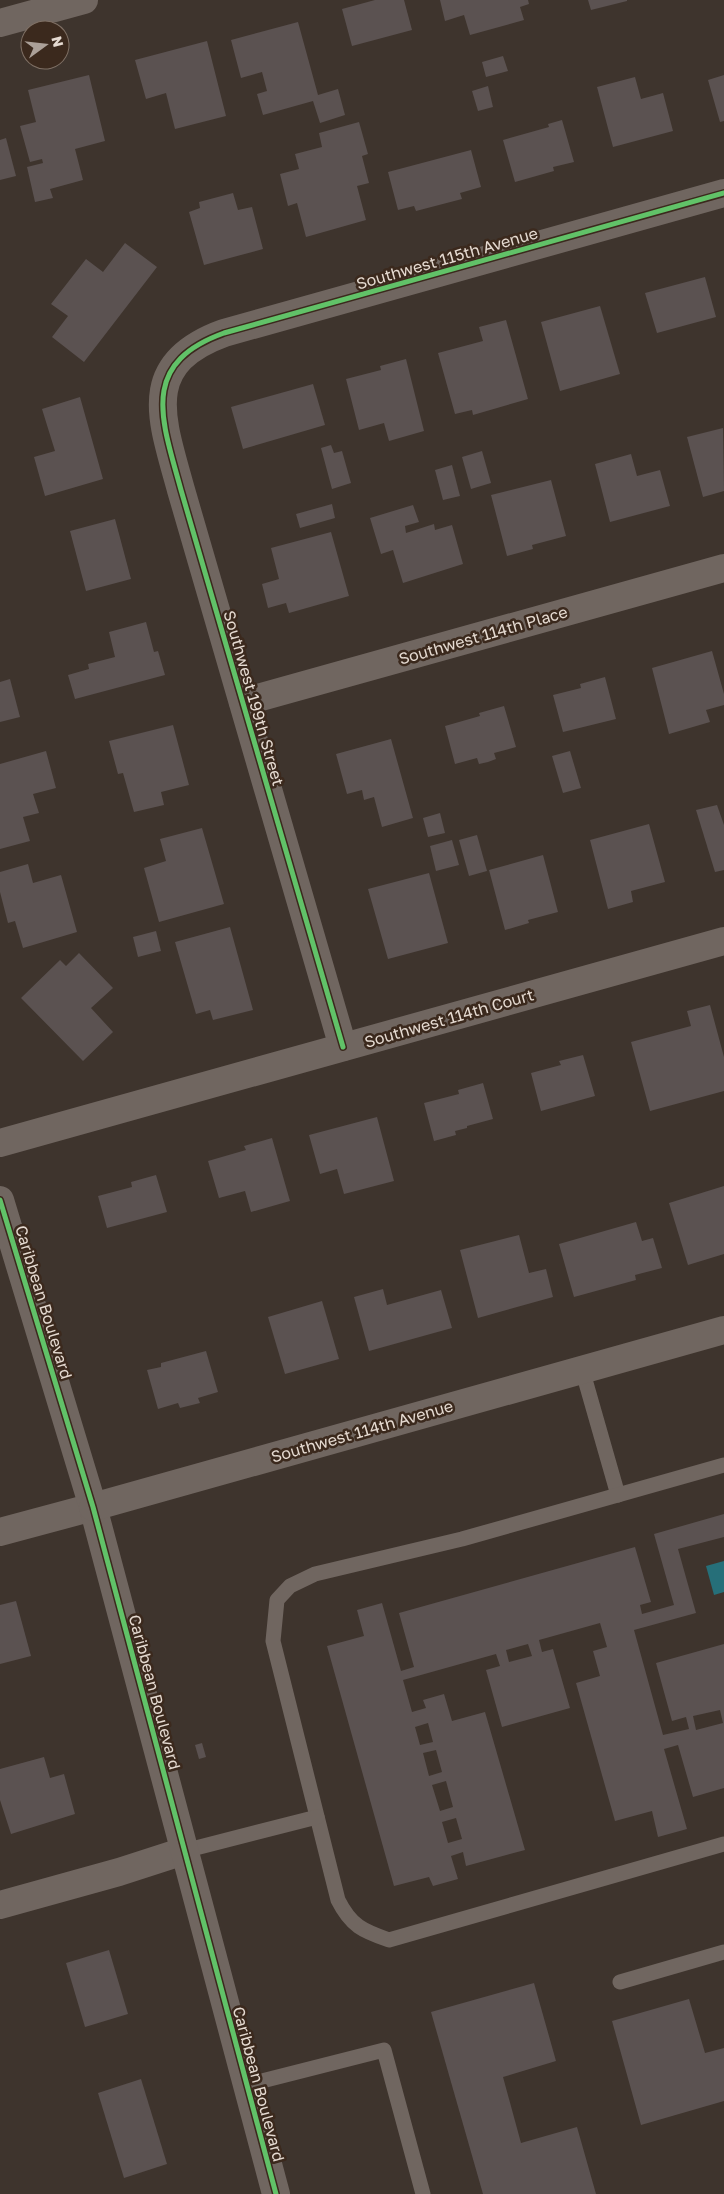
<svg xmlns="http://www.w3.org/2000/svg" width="724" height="2194" font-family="'Golos Text',sans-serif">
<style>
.water{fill:#266f79}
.building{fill:#5b5251;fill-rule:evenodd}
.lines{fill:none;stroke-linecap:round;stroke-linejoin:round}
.service{stroke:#706660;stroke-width:15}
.minor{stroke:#706660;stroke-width:28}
.tertiary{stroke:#706660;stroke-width:28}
.cycleway-casing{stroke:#3b291d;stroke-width:8}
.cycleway{stroke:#61c268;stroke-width:5}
.labels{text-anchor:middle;stroke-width:5;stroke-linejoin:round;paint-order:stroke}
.street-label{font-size:16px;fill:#e5dad1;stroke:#3b291d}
</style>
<rect width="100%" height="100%" fill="#3e342d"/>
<path class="water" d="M 724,1561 L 724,1592 L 714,1595 L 706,1566 Z"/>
<g class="building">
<path d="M 375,0 L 404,0 L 412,30 L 352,46 L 342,9 Z"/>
<path d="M 440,0 L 528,0 L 529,4 L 520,7 L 524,20 L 470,35 L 464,15 L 445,21 Z"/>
<path d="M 588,0 L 627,0 L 627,1 L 591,10 Z"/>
<path d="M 298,22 L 318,95 L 338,89 L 345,115 L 320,123 L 313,101 L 263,115 L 257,94 L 267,91 L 262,72 L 241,78 L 231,40 Z"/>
<path d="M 207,41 L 226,116 L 175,129 L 166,93 L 146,99 L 135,60 Z"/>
<path d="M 503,56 L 508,71 L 486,77 L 482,62 Z"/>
<path d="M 89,75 L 105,141 L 75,149 L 83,180 L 50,189 L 53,198 L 35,202 L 27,167 L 43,163 L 42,159 L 30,162 L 20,126 L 36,122 L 28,90 Z"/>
<path d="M 724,75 L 724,121 L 720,122 L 708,80 Z"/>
<path d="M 635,77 L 641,99 L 663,93 L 673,131 L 613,147 L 597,87 Z"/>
<path d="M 488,86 L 493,107 L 478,111 L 472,91 Z"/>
<path d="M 562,120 L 574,162 L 553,167 L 554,171 L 515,182 L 503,140 L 549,127 L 548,124 Z"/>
<path d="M 359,122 L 368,154 L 362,156 L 369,183 L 357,186 L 366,220 L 306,237 L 297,203 L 288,206 L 280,174 L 299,169 L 295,154 L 322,147 L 319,133 Z"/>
<path d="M 6,138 L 16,176 L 0,180 L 0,140 Z"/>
<path d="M 471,150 L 481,187 L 460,193 L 462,199 L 416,211 L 414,206 L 398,210 L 388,172 Z"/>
<path d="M 233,193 L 238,210 L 252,207 L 263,249 L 204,265 L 189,212 L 200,208 L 199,202 Z"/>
<path d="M 125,243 L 157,267 L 84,362 L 52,337 L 68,316 L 51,304 L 86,259 L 103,272 Z"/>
<path d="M 705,277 L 716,317 L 657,333 L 645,293 Z"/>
<path d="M 600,306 L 620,374 L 560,391 L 541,322 Z"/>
<path d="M 506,320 L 528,399 L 473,415 L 472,410 L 455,414 L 438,353 L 483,341 L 479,327 Z"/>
<path d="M 406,359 L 424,431 L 389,441 L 384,423 L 359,430 L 346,379 L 381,370 L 380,366 Z"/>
<path d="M 313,384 L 325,425 L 243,449 L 231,407 Z"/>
<path d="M 80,397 L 103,479 L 45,496 L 34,457 L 55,451 L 42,409 Z"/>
<path d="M 723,428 L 724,491 L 703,497 L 687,437 Z"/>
<path d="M 331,445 L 334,453 L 342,451 L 351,483 L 332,489 L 321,448 Z"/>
<path d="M 482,451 L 491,483 L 471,489 L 462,457 Z"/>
<path d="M 631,454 L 637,476 L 660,470 L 670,506 L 610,522 L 595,464 Z"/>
<path d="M 452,465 L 460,496 L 443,500 L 435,470 Z"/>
<path d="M 551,480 L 566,536 L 532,545 L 533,549 L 507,556 L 491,495 Z"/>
<path d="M 332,504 L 335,518 L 300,528 L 296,514 Z"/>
<path d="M 413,505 L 419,522 L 405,526 L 406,533 L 434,524 L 435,530 L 452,525 L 463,564 L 403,583 L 393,550 L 381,554 L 370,518 Z"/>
<path d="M 115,519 L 131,579 L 86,591 L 70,531 Z"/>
<path d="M 331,532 L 349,596 L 289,613 L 286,603 L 268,608 L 262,584 L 279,579 L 271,548 Z"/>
<path d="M 146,622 L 154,652 L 158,651 L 165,675 L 75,699 L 68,675 L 89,669 L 88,664 L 115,657 L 109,632 Z"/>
<path d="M 712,651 L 724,694 L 724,705 L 706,710 L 710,722 L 669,734 L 652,668 Z"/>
<path d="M 605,677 L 616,719 L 563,732 L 553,695 L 581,688 L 580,684 Z"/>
<path d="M 10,679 L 20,717 L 0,722 L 0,682 Z"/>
<path d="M 504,706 L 516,747 L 494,753 L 496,759 L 488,762 L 479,764 L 477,758 L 455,764 L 445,726 L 480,716 L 479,713 Z"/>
<path d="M 173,725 L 189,785 L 161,792 L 164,805 L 134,812 L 123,773 L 118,774 L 109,741 Z"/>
<path d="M 391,739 L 413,818 L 382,827 L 374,797 L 364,800 L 362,790 L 347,794 L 336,754 Z"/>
<path d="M 46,751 L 56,788 L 33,794 L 39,813 L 23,817 L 30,841 L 0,849 L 0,764 Z"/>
<path d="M 570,751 L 581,788 L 563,793 L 552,756 Z"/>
<path d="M 717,805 L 724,825 L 724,870 L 715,872 L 696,810 Z"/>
<path d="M 440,813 L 445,833 L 428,837 L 423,818 Z"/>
<path d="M 649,824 L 665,882 L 631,891 L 633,902 L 608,909 L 590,840 Z"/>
<path d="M 202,828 L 224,904 L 159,922 L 144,868 L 166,861 L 160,839 Z"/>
<path d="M 477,835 L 487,871 L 469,876 L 459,840 Z"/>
<path d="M 452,840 L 459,865 L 436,871 L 430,846 Z"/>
<path d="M 543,855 L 558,912 L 528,920 L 529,923 L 505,930 L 489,870 Z"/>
<path d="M 28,864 L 33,883 L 61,875 L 77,932 L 23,948 L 15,921 L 8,923 L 0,892 L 0,872 Z"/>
<path d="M 429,873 L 448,943 L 388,959 L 368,889 Z"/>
<path d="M 230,927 L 253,1010 L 213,1020 L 210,1010 L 196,1014 L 175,942 Z"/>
<path d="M 156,931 L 161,951 L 138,957 L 133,937 Z"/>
<path d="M 79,953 L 113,988 L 91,1008 L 113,1032 L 83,1061 L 21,998 L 60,960 L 66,966 Z"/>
<path d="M 710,1005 L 724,1057 L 724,1091 L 650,1111 L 631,1042 L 691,1026 L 687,1011 Z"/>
<path d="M 583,1055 L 595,1096 L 541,1111 L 531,1073 L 561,1065 L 559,1061 Z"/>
<path d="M 483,1083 L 493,1119 L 467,1126 L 467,1128 L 455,1131 L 456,1135 L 434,1141 L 424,1103 L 459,1094 L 458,1090 Z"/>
<path d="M 377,1117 L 394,1181 L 344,1194 L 337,1169 L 320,1174 L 309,1135 Z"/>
<path d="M 272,1138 L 290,1201 L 251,1212 L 245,1191 L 219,1198 L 208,1161 L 246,1150 L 244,1146 Z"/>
<path d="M 156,1175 L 167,1212 L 107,1228 L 98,1196 L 132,1187 L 131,1182 Z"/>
<path d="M 724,1186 L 724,1254 L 688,1265 L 669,1203 Z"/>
<path d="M 636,1222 L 642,1241 L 653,1238 L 662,1268 L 635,1275 L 636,1280 L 574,1297 L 559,1244 Z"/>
<path d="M 519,1235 L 529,1273 L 546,1269 L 553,1297 L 478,1318 L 460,1250 Z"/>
<path d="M 383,1289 L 387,1305 L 441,1290 L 452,1328 L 369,1351 L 354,1297 Z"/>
<path d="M 322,1301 L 339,1359 L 285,1374 L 268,1317 Z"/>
<path d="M 206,1351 L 218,1392 L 198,1398 L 200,1403 L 180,1408 L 178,1403 L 158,1409 L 147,1370 L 161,1367 L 161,1363 Z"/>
<path d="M 724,1514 L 724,1537 L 678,1549 L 696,1613 L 634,1630 L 663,1735 L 689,1729 L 686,1717 L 672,1721 L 656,1663 L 724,1644 L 724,1788 L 693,1797 L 678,1745 L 664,1749 L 687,1829 L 658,1837 L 652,1811 L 615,1821 L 576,1683 L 600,1676 L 593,1651 L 607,1647 L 600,1623 L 539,1640 L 542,1652 L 553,1649 L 570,1708 L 502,1727 L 486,1670 L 500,1666 L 496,1654 L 403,1680 L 412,1712 L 426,1708 L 423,1700 L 444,1694 L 452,1721 L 485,1712 L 525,1850 L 466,1866 L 463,1852 L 451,1856 L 458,1879 L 433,1886 L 429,1877 L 394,1886 L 327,1646 L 364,1636 L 357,1610 L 382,1603 L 401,1671 L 414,1667 L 399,1613 L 635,1547 L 651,1602 L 640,1605 L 642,1614 L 674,1605 L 654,1534 ZM 528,1644 L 532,1656 L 509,1662 L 506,1650 ZM 720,1710 L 723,1723 L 696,1730 L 693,1716 ZM 428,1723 L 433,1742 L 420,1745 L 415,1727 ZM 436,1750 L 442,1772 L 429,1776 L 423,1753 ZM 446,1781 L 453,1807 L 440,1811 L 432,1785 ZM 456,1818 L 462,1839 L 448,1843 L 442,1822 Z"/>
<path d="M 16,1601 L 31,1656 L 0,1664 L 0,1605 Z"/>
<path d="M 202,1743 L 206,1757 L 199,1759 L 195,1745 Z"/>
<path d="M 44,1757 L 50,1778 L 64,1774 L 75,1814 L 11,1834 L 0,1800 L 0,1769 Z"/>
<path d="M 109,1950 L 128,2014 L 85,2027 L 66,1963 Z"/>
<path d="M 534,1983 L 556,2061 L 503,2077 L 521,2143 L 577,2127 L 596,2194 L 483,2194 L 431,2012 Z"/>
<path d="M 689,1999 L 705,2053 L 724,2048 L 724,2101 L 641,2125 L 612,2021 Z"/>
<path d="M 141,2079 L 167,2164 L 124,2178 L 98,2093 Z"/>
</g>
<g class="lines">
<g class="service">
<path d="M 582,1369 L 618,1495"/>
<path d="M 724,1465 L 462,1539 L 315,1574 L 290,1586 L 277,1600 L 273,1641 L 338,1900 C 351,1926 363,1931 389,1940 L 724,1844"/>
<path d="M 184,1851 L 317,1817"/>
<path d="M 620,1982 L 724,1952"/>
<path d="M 246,2085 L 384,2050 L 423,2194"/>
</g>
<g class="minor">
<path d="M 0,23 L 84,0"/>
<path d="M 243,702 L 724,568"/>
<path d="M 343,1047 L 181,490 C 162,420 138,364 224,333 L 724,193"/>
<path d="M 0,1143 L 724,941"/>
<path d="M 0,1532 L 93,1507"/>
<path d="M 0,1905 L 119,1872 L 184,1851"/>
</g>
<g class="tertiary">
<path d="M 0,1200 L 93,1507 L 276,2194"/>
<path d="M 93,1507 L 724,1330"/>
</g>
<g class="cycleway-casing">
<g id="cycleway">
<path d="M 343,1047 L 181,490 C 162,420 138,364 224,333 L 724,193"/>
<path d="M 0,1200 L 93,1507 L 276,2194"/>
</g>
</g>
<use href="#cycleway" class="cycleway"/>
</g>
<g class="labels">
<g class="street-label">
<text transform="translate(447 258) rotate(-16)" y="6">Southwest 115th Avenue</text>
<text transform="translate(483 635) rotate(-16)" y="6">Southwest 114th Place</text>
<text transform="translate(254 698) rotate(74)" y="6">Southwest 199th Street</text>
<text transform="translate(449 1018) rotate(-16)" y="6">Southwest 114th Court</text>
<text transform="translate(44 1302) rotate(73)" y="6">Caribbean Boulevard</text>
<text transform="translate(362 1431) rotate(-16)" y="6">Southwest 114th Avenue</text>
<text transform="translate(155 1692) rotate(75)" y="6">Caribbean Boulevard</text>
<text transform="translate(259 2084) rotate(75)" y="6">Caribbean Boulevard</text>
</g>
</g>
<g transform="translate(45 45) rotate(75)"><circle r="24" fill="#3b291d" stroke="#7f7065"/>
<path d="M0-4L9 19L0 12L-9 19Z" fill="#aba098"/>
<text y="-8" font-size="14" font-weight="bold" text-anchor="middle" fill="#e5dad1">N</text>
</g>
</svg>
